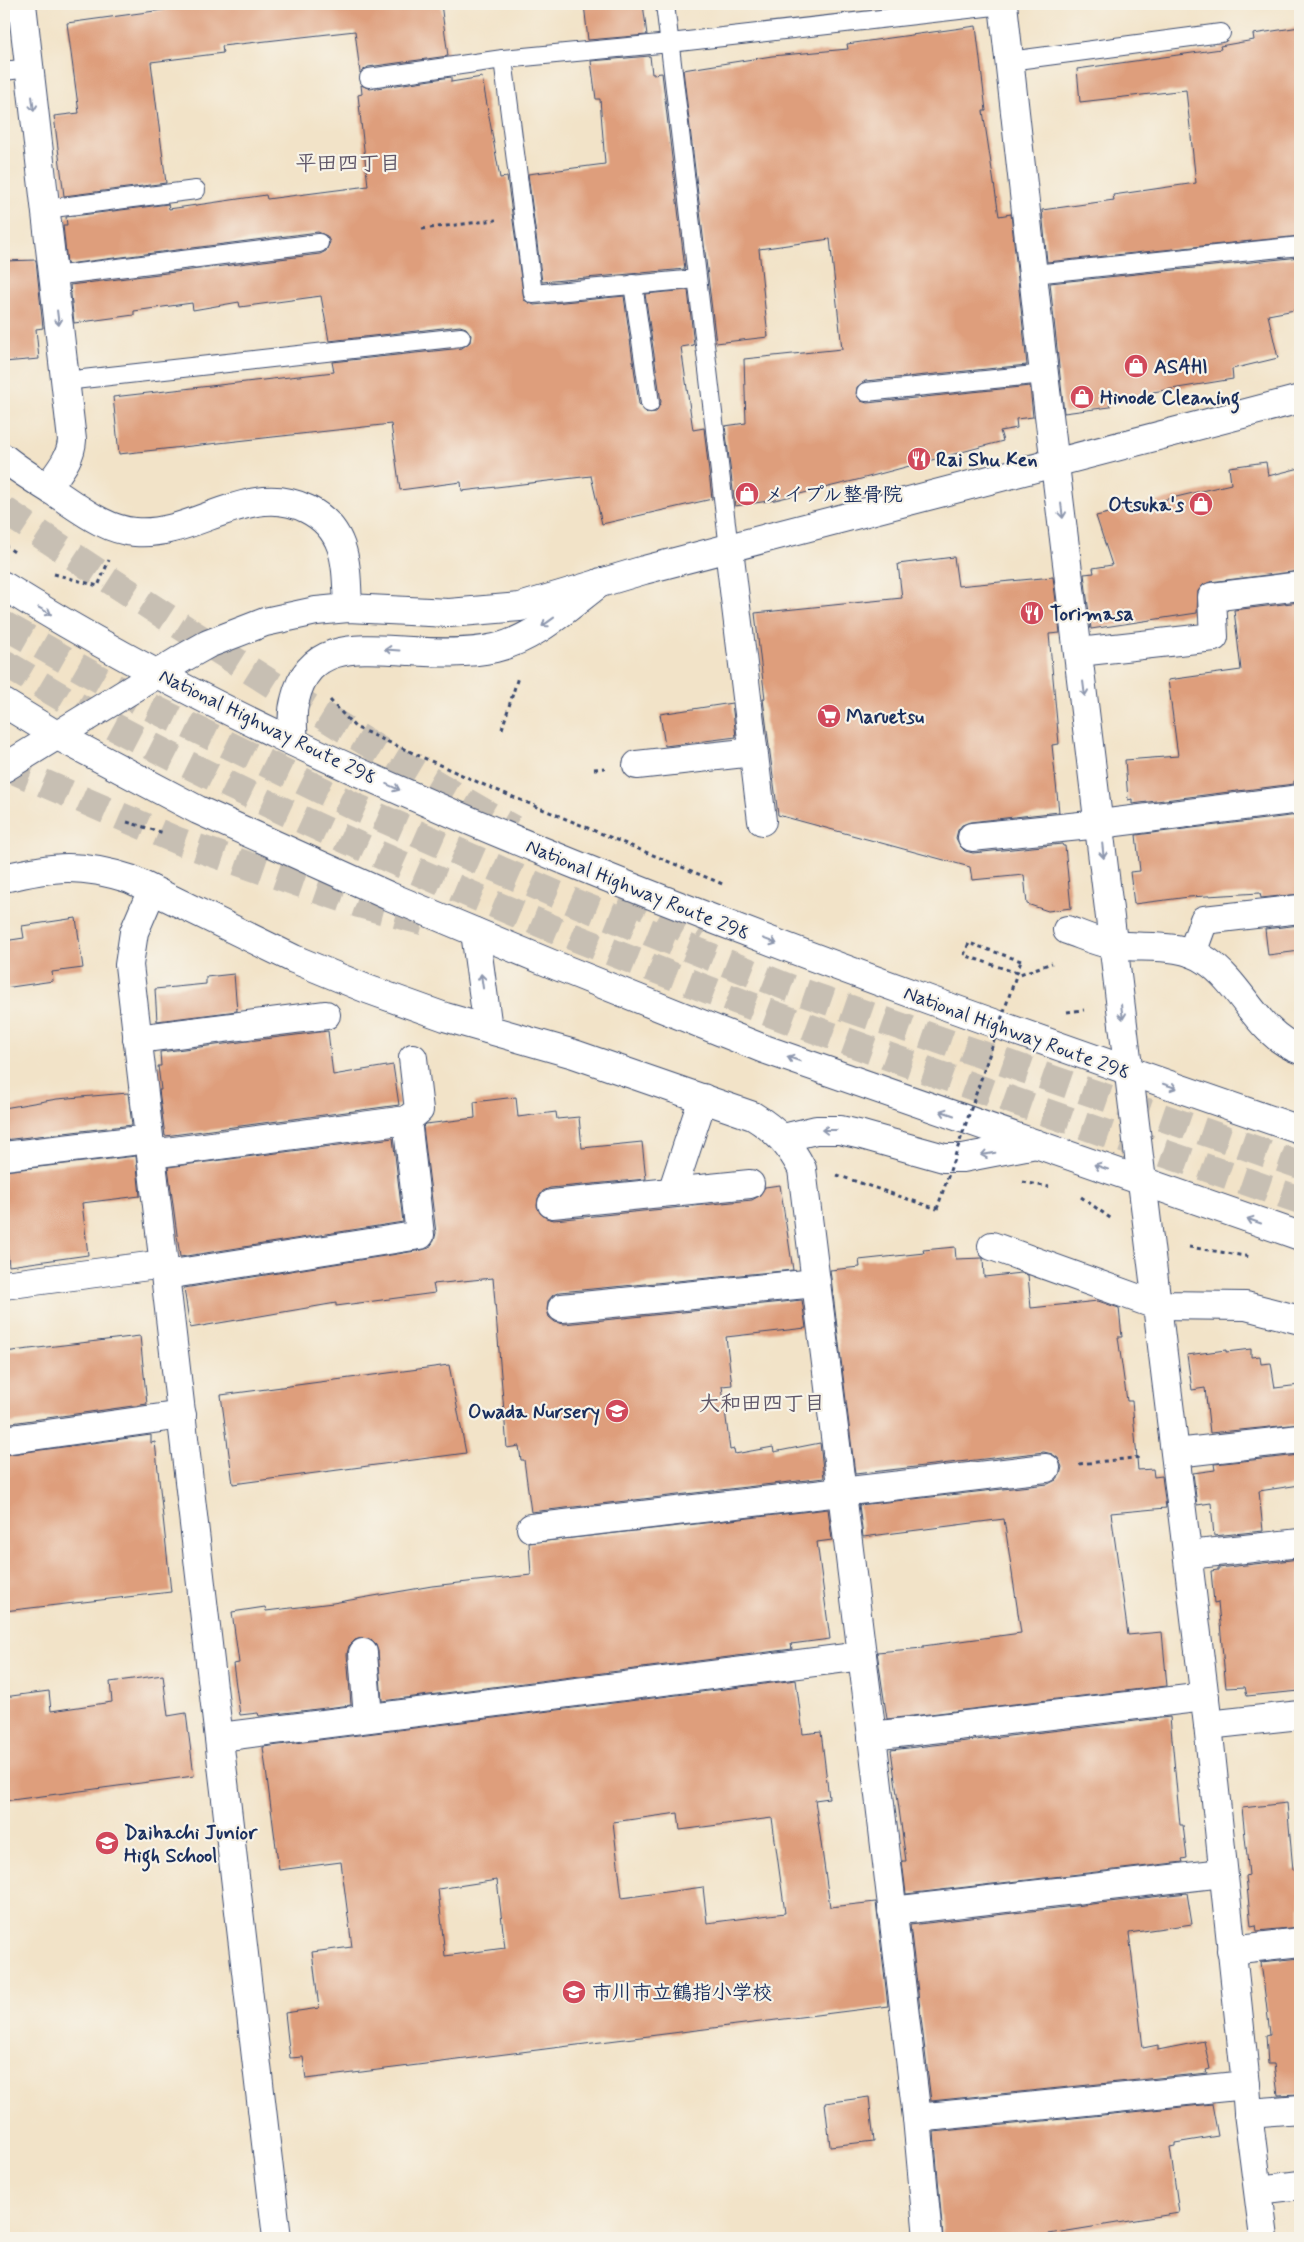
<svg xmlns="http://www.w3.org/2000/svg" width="1304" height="2242" font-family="Mynerve,'Klee One',sans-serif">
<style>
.building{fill:#de9e7c;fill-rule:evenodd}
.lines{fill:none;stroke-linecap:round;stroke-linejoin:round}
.highway-tunnel{stroke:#c7bfb3;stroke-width:28;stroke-dasharray:28 14;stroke-linecap:butt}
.lane-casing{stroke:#3b4a6e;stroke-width:20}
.street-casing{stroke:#3b4a6e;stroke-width:30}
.secondary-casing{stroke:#3b4a6e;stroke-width:30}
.highway-casing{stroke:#3b4a6e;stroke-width:30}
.path{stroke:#3b4a6e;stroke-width:3;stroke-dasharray:4 4;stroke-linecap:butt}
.lane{stroke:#fff;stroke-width:18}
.street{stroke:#fff;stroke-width:28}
.secondary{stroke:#fff;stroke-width:28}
.highway{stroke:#fff;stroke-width:28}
.path-bridge{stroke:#3b4a6e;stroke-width:3;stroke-dasharray:4 4;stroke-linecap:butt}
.oneway{stroke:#8d97ae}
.labels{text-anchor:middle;stroke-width:4.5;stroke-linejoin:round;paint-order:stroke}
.poi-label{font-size:20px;font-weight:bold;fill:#1b2f5e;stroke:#f7f3e8;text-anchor:start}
.street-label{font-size:20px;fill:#1b2f5e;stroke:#f7f3e8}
.neighbourhood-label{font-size:21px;font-weight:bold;fill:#5f5668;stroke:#f7f3e8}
</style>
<rect width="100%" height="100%" fill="#f7f3e8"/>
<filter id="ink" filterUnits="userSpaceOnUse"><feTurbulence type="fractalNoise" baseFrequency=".02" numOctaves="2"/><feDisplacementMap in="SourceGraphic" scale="10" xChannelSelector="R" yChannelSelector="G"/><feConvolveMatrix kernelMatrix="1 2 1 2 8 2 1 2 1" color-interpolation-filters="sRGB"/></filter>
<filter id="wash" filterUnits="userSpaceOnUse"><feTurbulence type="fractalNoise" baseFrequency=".0096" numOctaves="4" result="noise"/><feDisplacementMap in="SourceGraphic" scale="20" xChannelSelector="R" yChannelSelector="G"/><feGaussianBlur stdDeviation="1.12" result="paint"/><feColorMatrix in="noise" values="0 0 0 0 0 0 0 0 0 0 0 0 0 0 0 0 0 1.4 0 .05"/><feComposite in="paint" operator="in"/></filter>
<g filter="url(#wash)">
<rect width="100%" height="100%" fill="#f2e3c8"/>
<g id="blocks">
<g class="building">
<path d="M 206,4 L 441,4 L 448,56 L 368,67 L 360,73 L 355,31 L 222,46 L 223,53 L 151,62 L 166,183 L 64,196 L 54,116 L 79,113 L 67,23 Z"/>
<path d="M 584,4 L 643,4 L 647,35 L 588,40 Z"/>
<path d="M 976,26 L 986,111 L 983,111 L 999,216 L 1011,214 L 1027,365 L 865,381 L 857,387 L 856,394 L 861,401 L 867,403 L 1030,386 L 1033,417 L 1016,419 L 1017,428 L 1000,431 L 1003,441 L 857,480 L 775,500 L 735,506 L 725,426 L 746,423 L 744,359 L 842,349 L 830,239 L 759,249 L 768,337 L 716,343 L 683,70 L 772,56 L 848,49 L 847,44 Z"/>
<path d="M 1300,27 L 1300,236 L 1047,262 L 1042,210 L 1114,200 L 1113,195 L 1196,183 L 1186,90 L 1080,102 L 1077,69 L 1221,49 L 1220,46 L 1254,40 L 1253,34 Z"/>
<path d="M 650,56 L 652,74 L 662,73 L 685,269 L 542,282 L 528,174 L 605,164 L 600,99 L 596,99 L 591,61 Z"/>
<path d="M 451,77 L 451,82 L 482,77 L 500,178 L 507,177 L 524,300 L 534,305 L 624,296 L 639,404 L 647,413 L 656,412 L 661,402 L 645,294 L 688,290 L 694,345 L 681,347 L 693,430 L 704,428 L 712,499 L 602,524 L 591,476 L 462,491 L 461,482 L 400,490 L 391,424 L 119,454 L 113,397 L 334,372 L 332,362 L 462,348 L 470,342 L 471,335 L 466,328 L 460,326 L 329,341 L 321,296 L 240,307 L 239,302 L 193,310 L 192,303 L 134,311 L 134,315 L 74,323 L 70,285 L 320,254 L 326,251 L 330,242 L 327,236 L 318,232 L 67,264 L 63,225 L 67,225 L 66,217 L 168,204 L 169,209 L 266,195 L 267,199 L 368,186 L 358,95 L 362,94 L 361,85 L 370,89 Z"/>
<path d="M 1300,257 L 1300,309 L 1268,315 L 1278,358 L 1232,369 L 1233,379 L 1153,392 L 1153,396 L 1109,401 L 1110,407 L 1064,413 L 1050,283 Z"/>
<path d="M 36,260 L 43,328 L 36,329 L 39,359 L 4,362 L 4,261 Z"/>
<path d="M 1266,462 L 1268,476 L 1300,468 L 1300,571 L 1210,582 L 1203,585 L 1198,591 L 1197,613 L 1091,629 L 1084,574 L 1094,573 L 1093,568 L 1112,565 L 1096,516 L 1231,484 L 1229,467 Z"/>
<path d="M 954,557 L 958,586 L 1053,577 L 1060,633 L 1049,634 L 1059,744 L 1052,745 L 1059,812 L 970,822 L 962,825 L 958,830 L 956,838 L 960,846 L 965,851 L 973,853 L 1062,844 L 1063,846 L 1065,846 L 1071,908 L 1048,911 L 1027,904 L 1024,875 L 972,880 L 970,867 L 778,815 L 763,699 L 765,699 L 755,613 L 902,598 L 898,564 Z"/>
<path d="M 1300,602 L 1300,780 L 1294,781 L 1294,784 L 1132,804 L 1132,799 L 1128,800 L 1125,760 L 1178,756 L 1168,680 L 1241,670 L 1234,610 Z"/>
<path d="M 732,703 L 736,737 L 665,746 L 660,714 Z"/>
<path d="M 1298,815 L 1300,832 L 1300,894 L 1261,898 L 1260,893 L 1189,897 L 1134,904 L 1130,872 L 1140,871 L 1136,835 Z"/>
<path d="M 76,918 L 83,968 L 52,972 L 53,981 L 4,988 L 4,941 L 24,938 L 22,926 Z"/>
<path d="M 1300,925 L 1300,951 L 1268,955 L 1265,929 Z"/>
<path d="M 234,974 L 237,1011 L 157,1021 L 155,989 L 206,984 L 206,977 Z"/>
<path d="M 328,1031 L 333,1075 L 393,1065 L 399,1105 L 165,1136 L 159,1090 L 161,1090 L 158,1066 L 161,1066 L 160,1052 Z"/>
<path d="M 128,1093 L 132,1125 L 4,1140 L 4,1108 L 57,1099 Z"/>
<path d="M 516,1097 L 518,1117 L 556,1112 L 557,1119 L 579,1117 L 582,1148 L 642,1142 L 646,1179 L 550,1188 L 543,1191 L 538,1198 L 537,1206 L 540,1213 L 546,1218 L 554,1220 L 752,1200 L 759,1196 L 765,1187 L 780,1185 L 793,1270 L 560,1292 L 553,1295 L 548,1301 L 547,1310 L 549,1317 L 555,1322 L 564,1324 L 802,1300 L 806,1328 L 726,1337 L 732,1385 L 722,1386 L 730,1450 L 734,1449 L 735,1454 L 773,1447 L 774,1452 L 820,1443 L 824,1478 L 531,1512 L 524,1460 L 521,1460 L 519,1446 L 507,1448 L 493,1278 L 433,1284 L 435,1293 L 336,1306 L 336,1303 L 190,1328 L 184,1288 L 422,1250 L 429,1248 L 434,1241 L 436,1233 L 423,1127 L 426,1124 L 475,1118 L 474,1102 Z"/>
<path d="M 393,1138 L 403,1222 L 180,1257 L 168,1167 Z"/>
<path d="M 136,1156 L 140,1196 L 82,1203 L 88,1255 L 9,1266 L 4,1225 L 4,1171 Z"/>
<path d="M 955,1247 L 956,1259 L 983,1258 L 984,1277 L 1021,1273 L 1028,1275 L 1031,1308 L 1098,1301 L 1119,1308 L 1122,1337 L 1118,1337 L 1127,1401 L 1132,1401 L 1138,1470 L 1153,1469 L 1154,1477 L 1162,1476 L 1166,1508 L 1111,1513 L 1128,1635 L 1162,1632 L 1167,1686 L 887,1719 L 877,1652 L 923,1648 L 923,1646 L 1021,1633 L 1004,1519 L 863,1537 L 859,1505 L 1048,1484 L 1056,1480 L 1060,1475 L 1062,1467 L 1058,1458 L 1052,1454 L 1044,1452 L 855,1474 L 830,1270 L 860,1267 L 859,1260 L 924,1253 L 923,1250 Z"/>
<path d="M 140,1336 L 147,1404 L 4,1424 L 4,1352 Z"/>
<path d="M 1251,1349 L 1251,1357 L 1260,1356 L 1261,1364 L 1271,1363 L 1275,1388 L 1300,1385 L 1300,1424 L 1210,1433 L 1205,1388 L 1192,1390 L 1187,1355 L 1226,1350 L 1226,1352 Z"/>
<path d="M 449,1365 L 466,1453 L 233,1484 L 221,1395 Z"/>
<path d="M 151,1435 L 151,1443 L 155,1442 L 171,1592 L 4,1611 L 4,1455 Z"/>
<path d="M 1300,1455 L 1300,1485 L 1259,1491 L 1263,1531 L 1214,1536 L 1211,1503 L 1197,1505 L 1193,1473 L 1215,1470 L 1214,1464 Z"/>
<path d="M 828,1509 L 832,1540 L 817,1542 L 830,1639 L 791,1644 L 792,1649 L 382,1701 L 378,1651 L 376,1645 L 370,1639 L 361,1638 L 355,1640 L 349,1646 L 347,1654 L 351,1705 L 259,1716 L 258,1713 L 240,1715 L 233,1664 L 239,1663 L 232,1612 L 265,1607 L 266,1611 L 333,1603 L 432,1586 L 531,1575 L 529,1543 Z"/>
<path d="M 1300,1559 L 1300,1691 L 1247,1696 L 1245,1687 L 1226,1688 L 1218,1602 L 1214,1603 L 1211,1571 L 1218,1570 L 1218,1568 Z"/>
<path d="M 163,1675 L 168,1716 L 186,1713 L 194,1776 L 4,1801 L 4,1697 L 49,1691 L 51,1711 L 112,1702 L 110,1682 Z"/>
<path d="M 796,1680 L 803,1734 L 821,1732 L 829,1798 L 815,1800 L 830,1907 L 876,1902 L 888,2006 L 306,2079 L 303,2057 L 290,2058 L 285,2013 L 319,2008 L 312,1952 L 352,1947 L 341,1862 L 279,1870 L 263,1747 ZM 678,1813 L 680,1830 L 772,1818 L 785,1913 L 707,1923 L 703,1887 L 622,1898 L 613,1822 ZM 497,1880 L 505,1948 L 445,1956 L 438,1889 Z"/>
<path d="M 1170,1717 L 1180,1825 L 1183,1825 L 1187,1858 L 1182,1859 L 1183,1862 L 906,1894 L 902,1861 L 906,1861 L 891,1750 Z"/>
<path d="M 1287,1803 L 1293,1870 L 1300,1869 L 1300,1927 L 1257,1931 L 1256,1925 L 1251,1926 L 1246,1876 L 1249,1875 L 1242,1808 Z"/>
<path d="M 1187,1893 L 1192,1924 L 1129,1933 L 1143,2048 L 1158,2045 L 1158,2050 L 1204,2041 L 1210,2069 L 1206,2070 L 1207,2073 L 931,2101 L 910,1925 Z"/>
<path d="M 1300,1958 L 1300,2094 L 1278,2095 L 1274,2064 L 1268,2064 L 1266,2035 L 1270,2034 L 1261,1962 Z"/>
<path d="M 869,2097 L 874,2141 L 830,2146 L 825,2103 Z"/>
<path d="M 1212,2104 L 1218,2136 L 1175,2143 L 1175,2146 L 1170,2147 L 1179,2213 L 1049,2234 L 1050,2238 L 943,2238 L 934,2132 Z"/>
</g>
</g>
</g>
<g filter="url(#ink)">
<use href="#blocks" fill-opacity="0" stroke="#3b4a6e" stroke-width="1"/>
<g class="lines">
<g class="highway-tunnel">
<path d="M 4,510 C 170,621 339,729 513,829"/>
<path d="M 4,625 L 142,703 L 356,807 L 578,904 L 787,987 L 1300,1165"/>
<path d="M 4,663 C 45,687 85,712 126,733 C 501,928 902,1063 1300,1200"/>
<path d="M 4,766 L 178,841 L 359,904 L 433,924"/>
<path d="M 624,893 L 701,938"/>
</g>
<g class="lane-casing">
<g id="lane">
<path d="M 665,4 L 729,549"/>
<path d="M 503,59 L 533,294 L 697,279"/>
<path d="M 1009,61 L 1221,33"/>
<path d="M 4,71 L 29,68"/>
<path d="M 369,78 L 503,59 L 670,43 L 1003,5"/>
<path d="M 45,209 L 196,190"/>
<path d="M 1034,274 L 1300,246"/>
<path d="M 53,276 L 319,243"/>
<path d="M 633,284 L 650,403"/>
<path d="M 65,381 L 461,337"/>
<path d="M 866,392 L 1044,374"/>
</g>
</g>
<g class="street-casing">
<g id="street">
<path d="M 22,4 L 72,440 C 71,459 58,472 48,487"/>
<path d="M 1003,4 L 1044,374 L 1208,1725 L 1246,2085 L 1248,2113 L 1264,2238"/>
<path d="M 4,458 C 20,471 37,481 54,492 C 79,508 105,530 135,532 C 195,537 248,480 307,509 C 349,530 346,568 348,608"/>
<path d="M 729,549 L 762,821"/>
<path d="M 1079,652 L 1214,637 L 1212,597 L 1300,586"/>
<path d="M 637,765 L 753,752"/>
<path d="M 972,837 L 1100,824 L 1300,799"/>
<path d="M 4,878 C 54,866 80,863 130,879 L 294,959 L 367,989 L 445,1017 L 574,1054 L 753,1116 C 776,1130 790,1145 802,1169 L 872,1736 L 917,2118 L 928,2238"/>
<path d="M 152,890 L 134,932 L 129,965 L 277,2238"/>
<path d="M 1067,930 C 1082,935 1098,943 1114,945 C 1144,949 1181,942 1207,961 C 1243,986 1257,1034 1300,1050"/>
<path d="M 475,932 L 488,1029"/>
<path d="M 1192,953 L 1204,920 L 1300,909"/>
<path d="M 137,1039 L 326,1015"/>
<path d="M 407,1120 L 419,1110 L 413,1058"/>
<path d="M 151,1154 L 407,1120 L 420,1235 L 166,1275"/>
<path d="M 4,1156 L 149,1139"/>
<path d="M 672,1192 L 703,1098"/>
<path d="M 552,1204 L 750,1184"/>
<path d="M 992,1246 L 1156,1305 L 1246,1306 L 1300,1320"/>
<path d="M 4,1285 L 164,1264"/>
<path d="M 562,1308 L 816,1283"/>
<path d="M 4,1440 L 182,1415"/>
<path d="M 1176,1453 L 1300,1439"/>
<path d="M 531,1528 L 1046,1468"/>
<path d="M 1188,1555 L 1300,1543"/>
<path d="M 363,1653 L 368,1718"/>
<path d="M 1208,1725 L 1300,1715"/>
<path d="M 872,1736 L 1205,1697"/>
<path d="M 220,1737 L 862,1656"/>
<path d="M 892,1911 L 1223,1873"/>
<path d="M 1231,1950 L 1300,1942"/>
<path d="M 1248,2113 L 1300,2109"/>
<path d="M 917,2118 L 1246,2085"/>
<path d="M 1259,2190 L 1300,2185"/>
</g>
</g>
<g class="secondary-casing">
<path id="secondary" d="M 4,768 L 183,658 L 208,644 L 265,622 L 316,611 L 348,608 L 449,613 L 520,607 L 644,570 L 1300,399"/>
</g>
<g class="highway-casing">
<g id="highway">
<path d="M 4,586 C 182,697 375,783 569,862 C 810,960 1055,1046 1300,1130"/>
<path d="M 4,703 L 58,736 L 198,810 L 389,896 L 552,964 L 764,1049 L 1300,1236"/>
<path d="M 294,742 C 293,728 291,714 295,700 C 309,639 364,649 411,651 C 439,653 467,654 495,648 C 535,639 569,606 601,582"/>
<path d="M 783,1138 L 816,1130 L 840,1130 L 862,1135 L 944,1158 L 963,1158 L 1036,1144"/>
</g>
</g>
<g class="path">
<path d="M 422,229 L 496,220"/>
<path d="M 4,545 L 16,553"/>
<path d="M 54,574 L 98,586 L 109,560"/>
<path d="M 330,700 L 355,727 L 482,784 L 725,885"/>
<path d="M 502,729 L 518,677"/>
<path d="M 594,769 L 605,768"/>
<path d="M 127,822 L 164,833"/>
<path d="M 1021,961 L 969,943 L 964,955 L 1020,974 L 1052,963"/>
<path d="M 1067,1012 L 1084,1010"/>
<path d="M 837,1175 L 937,1209"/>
<path d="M 1023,1182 L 1049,1187"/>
<path d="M 1081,1197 L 1113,1220"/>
<path d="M 1189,1247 L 1252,1257"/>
<path d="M 1079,1464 L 1142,1457"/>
</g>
<use href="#lane" class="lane"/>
<use href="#street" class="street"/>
<use href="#secondary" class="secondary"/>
<use href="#highway" class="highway"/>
<path class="path-bridge" d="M 937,1209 L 1021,961"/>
</g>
<defs><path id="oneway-shaft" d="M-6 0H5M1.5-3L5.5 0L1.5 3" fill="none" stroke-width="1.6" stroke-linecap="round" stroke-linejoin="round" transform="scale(1.25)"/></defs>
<g class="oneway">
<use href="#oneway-shaft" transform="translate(33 104) rotate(83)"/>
<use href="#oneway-shaft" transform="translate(58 318) rotate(83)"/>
<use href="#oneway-shaft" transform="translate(1062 511) rotate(83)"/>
<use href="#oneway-shaft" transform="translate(45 611) rotate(29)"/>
<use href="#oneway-shaft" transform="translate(548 622) rotate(144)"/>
<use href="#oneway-shaft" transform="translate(392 650) rotate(-176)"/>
<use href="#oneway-shaft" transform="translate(1084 689) rotate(83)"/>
<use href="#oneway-shaft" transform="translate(393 787) rotate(24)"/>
<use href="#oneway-shaft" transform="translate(1103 851) rotate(84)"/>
<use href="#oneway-shaft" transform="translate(770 941) rotate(21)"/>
<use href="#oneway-shaft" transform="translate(482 981) rotate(-98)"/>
<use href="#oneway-shaft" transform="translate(1122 1012) rotate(83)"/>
<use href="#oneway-shaft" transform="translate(794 1059) rotate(-161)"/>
<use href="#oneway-shaft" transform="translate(1170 1086) rotate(18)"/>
<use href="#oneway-shaft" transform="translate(947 1113) rotate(-161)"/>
<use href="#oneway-shaft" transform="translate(829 1130) rotate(-180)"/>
<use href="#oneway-shaft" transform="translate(988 1154) rotate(170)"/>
<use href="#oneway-shaft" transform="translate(1101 1167) rotate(-161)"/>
<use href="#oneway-shaft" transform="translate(1254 1221) rotate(-161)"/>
</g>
</g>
<defs>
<g id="shop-disc" transform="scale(1.25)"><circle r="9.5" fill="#d1495b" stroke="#f7f3e8"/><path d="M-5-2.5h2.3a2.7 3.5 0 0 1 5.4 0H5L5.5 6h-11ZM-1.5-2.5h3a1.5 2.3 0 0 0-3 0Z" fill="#fff"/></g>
<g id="restaurant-disc" transform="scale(1.25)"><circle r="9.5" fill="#d1495b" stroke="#f7f3e8"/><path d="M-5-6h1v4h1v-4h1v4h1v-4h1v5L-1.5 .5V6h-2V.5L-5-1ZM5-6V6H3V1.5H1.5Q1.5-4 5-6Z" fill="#fff"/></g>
<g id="supermarket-disc" transform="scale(1.25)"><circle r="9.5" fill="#d1495b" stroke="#f7f3e8"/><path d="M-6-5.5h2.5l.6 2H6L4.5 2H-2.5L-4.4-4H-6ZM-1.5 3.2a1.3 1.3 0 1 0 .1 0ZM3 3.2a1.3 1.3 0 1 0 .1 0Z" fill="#fff"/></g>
<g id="school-disc" transform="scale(1.25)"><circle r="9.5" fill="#d1495b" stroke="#f7f3e8"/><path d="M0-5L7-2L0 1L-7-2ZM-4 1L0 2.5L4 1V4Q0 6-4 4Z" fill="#fff"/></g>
</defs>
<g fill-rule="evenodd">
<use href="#shop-disc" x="1136" y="366"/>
<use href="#shop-disc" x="1082" y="397"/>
<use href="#restaurant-disc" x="919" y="459"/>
<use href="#shop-disc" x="747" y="494"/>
<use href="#shop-disc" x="1201" y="504"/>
<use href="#restaurant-disc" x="1032" y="613"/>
<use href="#supermarket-disc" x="829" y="716"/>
<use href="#school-disc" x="617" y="1411"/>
<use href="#school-disc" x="107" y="1843"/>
<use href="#school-disc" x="574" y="1992"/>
</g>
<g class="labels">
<g class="poi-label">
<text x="1154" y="373">ASAHI</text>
<text x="1100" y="404">Hinode Cleaning</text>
<text x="936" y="466">Rai Shu Ken</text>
<text x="764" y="501">メイプル整骨院</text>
<text x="1184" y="511" text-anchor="end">Otsuka's</text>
<text x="1050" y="620">Torimasa</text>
<text x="846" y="723">Maruetsu</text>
<text x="600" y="1418" text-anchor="end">Owada Nursery</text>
<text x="124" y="1839">Daihachi Junior<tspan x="124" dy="23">High School</tspan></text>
<text x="592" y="1999">市川市立鶴指小学校</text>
</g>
<g class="street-label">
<text transform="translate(268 726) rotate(26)" y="7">National Highway Route 298</text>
<text transform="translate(638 889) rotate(22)" y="7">National Highway Route 298</text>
<text transform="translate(1017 1032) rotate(20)" y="7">National Highway Route 298</text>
</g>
<g class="neighbourhood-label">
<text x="348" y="170">平田四丁目</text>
<text x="762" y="1410">大和田四丁目</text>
</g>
</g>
<rect width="1304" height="2242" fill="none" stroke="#f7f3e8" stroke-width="20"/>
</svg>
